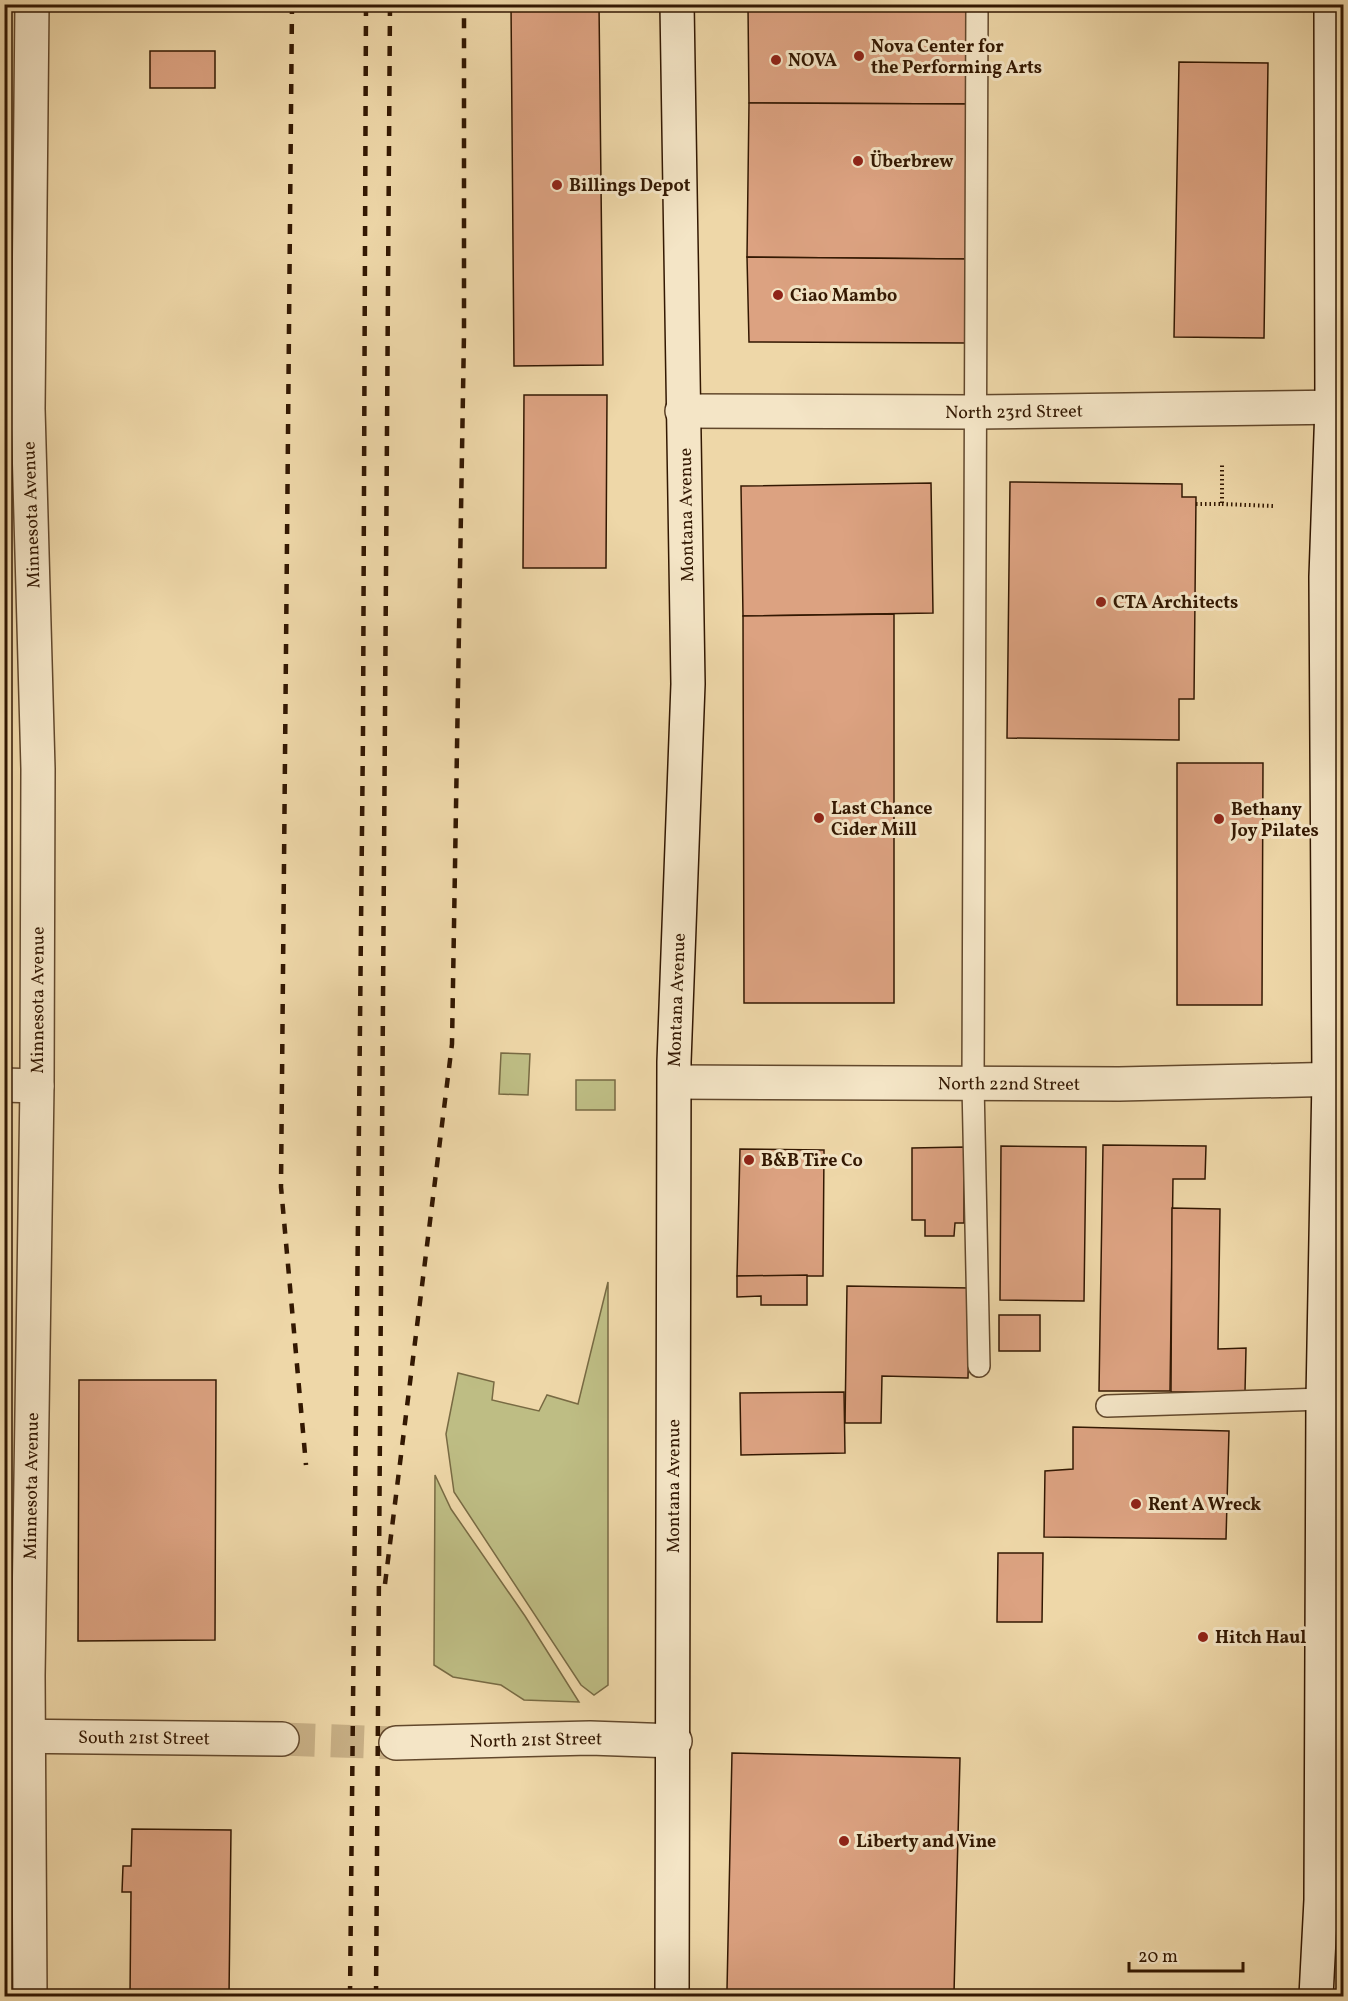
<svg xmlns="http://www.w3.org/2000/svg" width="1348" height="2001" font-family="Vollkorn,serif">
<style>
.green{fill:#bebd84;stroke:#786a43;stroke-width:1.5}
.building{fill:#dca281;stroke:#331802;stroke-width:1.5}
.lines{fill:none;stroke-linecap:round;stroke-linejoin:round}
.street-tunnel{stroke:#c9b187;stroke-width:33;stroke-dasharray:33 16;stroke-linecap:butt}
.lane-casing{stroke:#62482c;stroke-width:24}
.street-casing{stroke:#62482c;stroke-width:36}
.secondary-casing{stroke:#331802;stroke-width:36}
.path{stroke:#331802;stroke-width:4;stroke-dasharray:1.5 3;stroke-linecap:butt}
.lane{stroke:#f4e5c6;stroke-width:21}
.street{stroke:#f4e5c6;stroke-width:33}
.secondary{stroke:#f4e5c6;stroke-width:33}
.rail{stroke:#331802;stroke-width:4.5;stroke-dasharray:10 10;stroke-linecap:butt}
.poi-dot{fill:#8f2418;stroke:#f4e5c6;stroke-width:2}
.labels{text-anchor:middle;stroke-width:6;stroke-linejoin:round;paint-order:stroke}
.poi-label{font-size:18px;font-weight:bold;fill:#331802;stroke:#f4e5c6;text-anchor:start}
.street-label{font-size:18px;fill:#331802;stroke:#f4e5c6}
</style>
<rect width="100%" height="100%" fill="#eed7a8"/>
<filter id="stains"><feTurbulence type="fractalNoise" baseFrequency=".00333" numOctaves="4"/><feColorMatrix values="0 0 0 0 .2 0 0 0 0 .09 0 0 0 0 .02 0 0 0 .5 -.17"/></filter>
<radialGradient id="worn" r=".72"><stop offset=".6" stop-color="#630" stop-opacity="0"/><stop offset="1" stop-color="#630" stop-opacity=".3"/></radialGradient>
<g class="green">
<path d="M 501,1053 L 530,1054 L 528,1095 L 499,1094 Z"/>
<rect x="576" y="1080" width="39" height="30"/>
<path d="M 608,1282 L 608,1685 L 594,1695 L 581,1685 L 454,1492 L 446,1434 L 458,1373 L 494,1382 L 492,1400 L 539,1411 L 547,1395 L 578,1404 Z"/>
<path d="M 435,1475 L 451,1509 L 525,1616 L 579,1702 L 524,1700 L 501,1685 L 453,1677 L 434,1665 Z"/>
</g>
<g class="building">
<path d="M 511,4 L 599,4 L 603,365 L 514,366 Z"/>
<path d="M 748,7 L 972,8 L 968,104 L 749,103 Z"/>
<rect x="150" y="51" width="65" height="37"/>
<path d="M 1179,62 L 1268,63 L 1264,338 L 1174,337 Z"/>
<path d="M 749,103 L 968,104 L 967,259 L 747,257 Z"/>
<path d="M 747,257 L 967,259 L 966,343 L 749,342 Z"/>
<path d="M 524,395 L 607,395 L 606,568 L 523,568 Z"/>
<path d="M 1010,482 L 1182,484 L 1182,497 L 1196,497 L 1194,699 L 1179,699 L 1179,740 L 1007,738 Z"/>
<path d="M 931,483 L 933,613 L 743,616 L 741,486 Z"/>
<path d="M 894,614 L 894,1003 L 744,1003 L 743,616 Z"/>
<path d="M 1177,763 L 1263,763 L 1262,1005 L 1177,1005 Z"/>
<path d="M 1103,1145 L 1206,1146 L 1205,1179 L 1173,1179 L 1170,1391 L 1099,1391 Z"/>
<path d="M 1001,1146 L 1086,1147 L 1084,1301 L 1000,1300 Z"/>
<path d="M 964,1147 L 964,1223 L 955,1223 L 954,1236 L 925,1236 L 925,1220 L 912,1220 L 912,1148 Z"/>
<path d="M 740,1149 L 824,1150 L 823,1276 L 737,1276 Z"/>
<path d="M 1172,1208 L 1220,1209 L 1218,1349 L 1246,1348 L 1245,1392 L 1171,1392 Z"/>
<path d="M 807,1275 L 807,1305 L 761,1305 L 761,1296 L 737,1297 L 737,1276 Z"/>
<path d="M 847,1286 L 970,1288 L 968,1378 L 882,1376 L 881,1423 L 845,1423 Z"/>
<rect x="999" y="1315" width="41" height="36"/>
<path d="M 79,1380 L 216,1380 L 215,1640 L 78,1641 Z"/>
<path d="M 844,1392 L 845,1453 L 741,1455 L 740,1393 Z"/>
<path d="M 1073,1427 L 1229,1431 L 1226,1539 L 1044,1537 L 1045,1471 L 1073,1469 Z"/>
<path d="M 998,1553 L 1043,1553 L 1042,1622 L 997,1622 Z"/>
<path d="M 732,1753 L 960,1758 L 954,1993 L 727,1990 Z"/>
<path d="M 132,1829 L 231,1830 L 229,1996 L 130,1996 L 131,1892 L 122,1892 L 123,1866 L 131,1866 Z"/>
</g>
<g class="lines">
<path class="street-tunnel" d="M 282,1739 L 396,1743"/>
<g class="lane-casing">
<g id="lane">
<path d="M 977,4 L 973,1084 L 979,1366"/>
<path d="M 1107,1406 L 1323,1399"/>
</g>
</g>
<g class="street-casing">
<g id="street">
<path id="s1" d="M 682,411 L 974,412 L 1344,407"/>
<path id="s2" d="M 675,1082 L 1119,1084 L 1344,1079"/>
<path d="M 4,1085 L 37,1086"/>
<path id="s3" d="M 4,1736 L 282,1739"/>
<path id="s4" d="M 396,1743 L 590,1738 L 675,1741"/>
<path id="s5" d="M 30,1996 L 28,1676 L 37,1086 L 38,769 L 28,409 L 32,4"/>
</g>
</g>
<g class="secondary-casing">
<g id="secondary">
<path id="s6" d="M 672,1996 L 674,1062 L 688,684 L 677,4"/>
<path d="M 1316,1996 L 1321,1900 L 1323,1399 L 1329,1078 L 1326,577 L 1332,406 L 1331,4"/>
</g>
</g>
<g class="path">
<path d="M 1196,504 L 1222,504 L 1222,465"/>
<path d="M 1222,504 L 1273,506"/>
</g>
<use href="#lane" class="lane"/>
<use href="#street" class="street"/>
<use href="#secondary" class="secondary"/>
<g class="rail">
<path d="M 292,4 L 281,1187 L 306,1465"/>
<path d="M 385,1584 L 452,1044 L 464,334 L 464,4"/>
<path d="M 350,1996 L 363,733 L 366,4"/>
<path d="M 376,1996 L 390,4"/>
</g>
</g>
<g class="poi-dot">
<circle cx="859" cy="56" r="6"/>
<circle cx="776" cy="60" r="6"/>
<circle cx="858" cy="161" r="6"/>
<circle cx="557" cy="185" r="6"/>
<circle cx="778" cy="295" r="6"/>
<circle cx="1101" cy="602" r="6"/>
<circle cx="819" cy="818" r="6"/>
<circle cx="1219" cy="819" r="6"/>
<circle cx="749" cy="1160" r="6"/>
<circle cx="1136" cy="1504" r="6"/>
<circle cx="1203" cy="1637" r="6"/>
<circle cx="844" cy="1841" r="6"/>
</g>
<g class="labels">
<g class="poi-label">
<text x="871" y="52">Nova Center for<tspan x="871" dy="21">the Performing Arts</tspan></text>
<text x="788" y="66">NOVA</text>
<text x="870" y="167">Überbrew</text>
<text x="569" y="191">Billings Depot</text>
<text x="790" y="301">Ciao Mambo</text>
<text x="1113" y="608">CTA Architects</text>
<text x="831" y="814">Last Chance<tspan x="831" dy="21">Cider Mill</tspan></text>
<text x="1231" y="815">Bethany<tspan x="1231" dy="21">Joy Pilates</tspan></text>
<text x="761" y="1166">B&amp;B Tire Co</text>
<text x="1148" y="1510">Rent A Wreck</text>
<text x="1215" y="1643">Hitch Haul</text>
<text x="856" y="1847">Liberty and Vine</text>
</g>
<g class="street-label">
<text dy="6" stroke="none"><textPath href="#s1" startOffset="332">North 23rd Street</textPath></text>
<text transform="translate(31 515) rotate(-92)" y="6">Minnesota Avenue</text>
<text transform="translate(686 515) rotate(-91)" y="6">Montana Avenue</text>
<text dy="6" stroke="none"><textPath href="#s5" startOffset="996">Minnesota Avenue</textPath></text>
<text dy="6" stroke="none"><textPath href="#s6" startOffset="996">Montana Avenue</textPath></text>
<text dy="6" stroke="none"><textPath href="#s2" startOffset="334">North 22nd Street</textPath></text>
<text dy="6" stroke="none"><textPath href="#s5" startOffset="510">Minnesota Avenue</textPath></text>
<text dy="6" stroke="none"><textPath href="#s6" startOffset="510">Montana Avenue</textPath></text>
<text dy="6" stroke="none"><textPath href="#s3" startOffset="140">South 21st Street</textPath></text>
<text dy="6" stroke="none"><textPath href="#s4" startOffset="140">North 21st Street</textPath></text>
</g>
</g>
<rect width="1348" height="2001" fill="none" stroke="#eed7a8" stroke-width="24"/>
<rect x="6" y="6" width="1336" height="1989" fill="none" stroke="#331802" stroke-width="3"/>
<rect x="12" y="12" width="1324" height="1977" fill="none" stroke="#331802" stroke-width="1.5"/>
<path d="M1129 1962v9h114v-9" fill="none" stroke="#331802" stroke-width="3"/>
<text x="1138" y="1962" font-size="18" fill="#331802" stroke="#f4e5c6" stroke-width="4.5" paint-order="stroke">20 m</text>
<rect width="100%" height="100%" filter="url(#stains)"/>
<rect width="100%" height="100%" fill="url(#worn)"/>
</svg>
